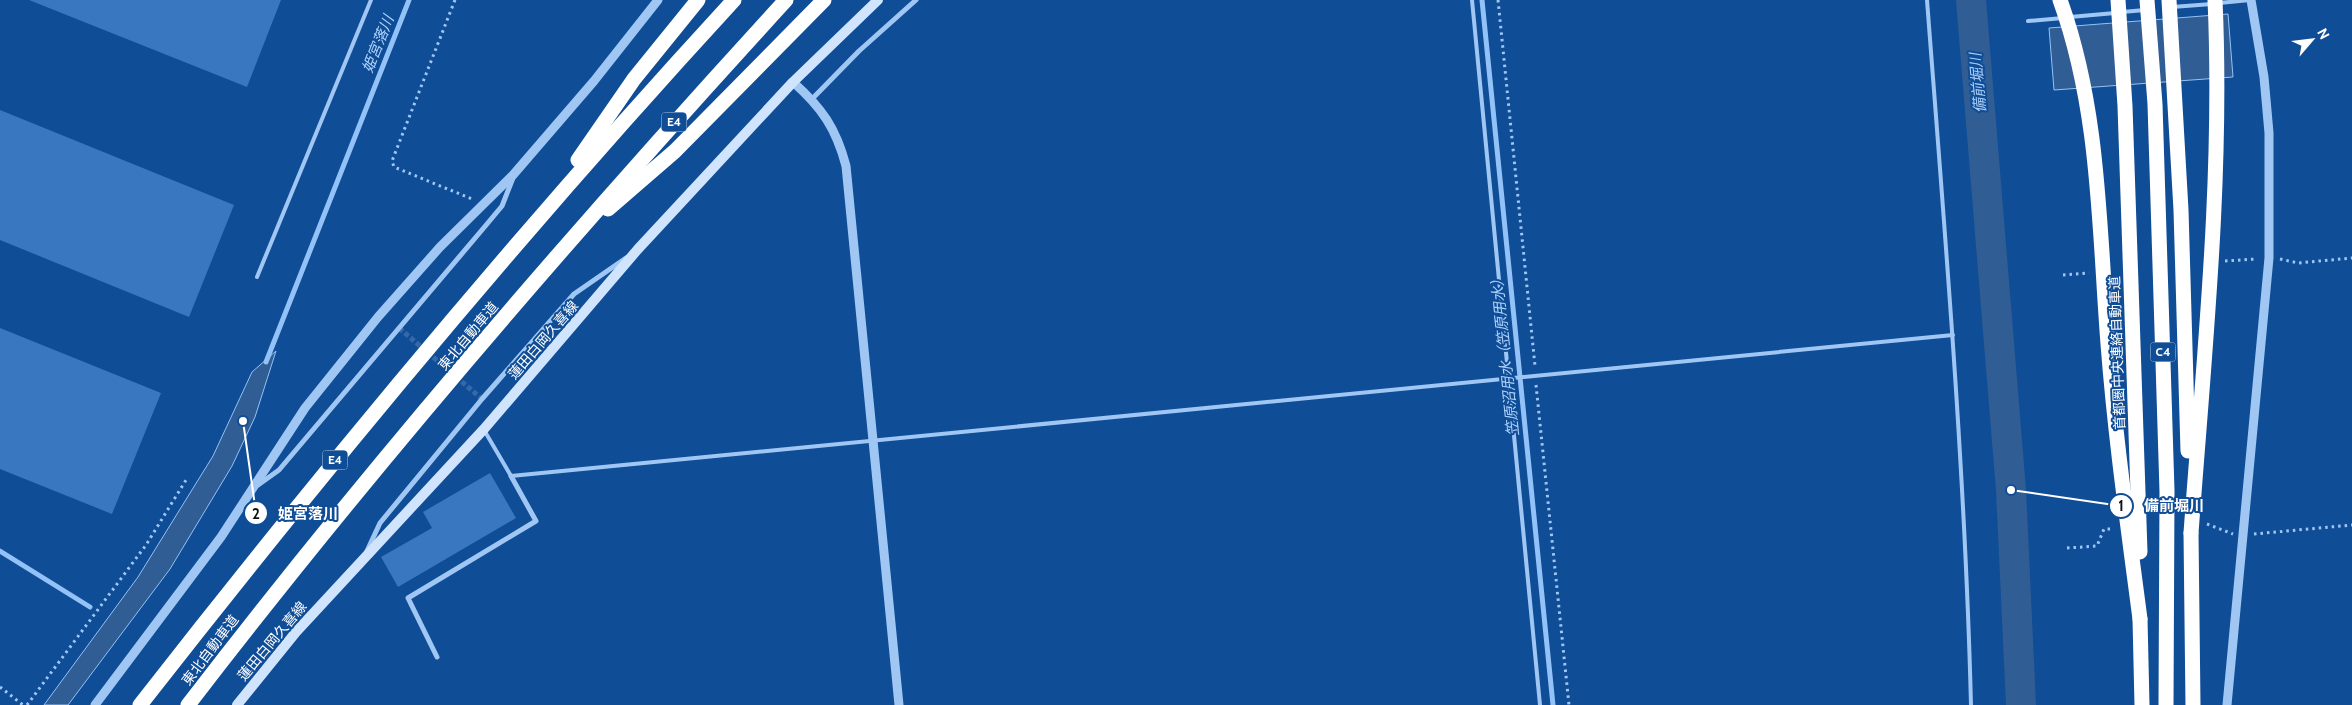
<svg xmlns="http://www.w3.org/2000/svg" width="2352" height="705" font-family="Cabin,'Noto Sans JP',sans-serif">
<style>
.water{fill:#305d94;stroke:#92c2f7}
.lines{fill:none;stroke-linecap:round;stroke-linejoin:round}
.stream{stroke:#92c2f7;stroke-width:5}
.river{stroke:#305d94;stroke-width:30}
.building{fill:#3977c0}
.minor-tunnel{stroke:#3468a7;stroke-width:5;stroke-dasharray:5 2.5;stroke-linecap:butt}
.path{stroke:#a0c7f4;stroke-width:3;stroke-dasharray:2.5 4;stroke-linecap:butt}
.service{stroke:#a0c7f4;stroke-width:4}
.minor{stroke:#a0c7f4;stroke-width:5}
.tertiary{stroke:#a0c7f4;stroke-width:9}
.secondary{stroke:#d0e4fd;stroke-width:10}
.motorway{stroke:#fff;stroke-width:15}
.motorway-bridge{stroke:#fff;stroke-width:15}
.labels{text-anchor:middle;stroke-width:4;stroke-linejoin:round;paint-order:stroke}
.shield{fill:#104d97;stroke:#b7cae0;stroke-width:1}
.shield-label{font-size:12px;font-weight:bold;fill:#fff}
.street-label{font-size:14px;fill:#fff;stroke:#104d97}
.water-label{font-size:15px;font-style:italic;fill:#add1fb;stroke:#104d97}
.leader{fill:none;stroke:#fff;stroke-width:2}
.callout-dot{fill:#fff;stroke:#104d97;stroke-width:2}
.mark-label{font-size:15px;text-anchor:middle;font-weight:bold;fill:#111}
.callout-label{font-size:15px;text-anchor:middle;font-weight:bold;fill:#fff;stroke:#104d97;stroke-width:4;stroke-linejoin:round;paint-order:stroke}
</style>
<rect width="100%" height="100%" fill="#104d97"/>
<g class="water">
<path d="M 2228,14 L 2233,77 L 2054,90 L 2049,28 Z"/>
<path d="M 276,351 L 255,417 L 232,466 L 170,569 L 68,705 L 44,705 L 138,577 L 213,456 L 252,372 Z"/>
</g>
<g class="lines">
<g class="stream">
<path d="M 1482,0 L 1553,705"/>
<path d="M 266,362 L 409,0"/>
<path d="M 0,551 L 90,607"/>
</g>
<path class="river" d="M 1971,0 L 2011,490 L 2021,705"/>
</g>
<g class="building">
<path d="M 29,0 L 281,0 L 247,87 Z"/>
<path d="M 0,110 L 234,205 L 189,317 L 0,240 Z"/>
<path d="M 0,328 L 161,393 L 112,514 L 0,469 Z"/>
<path d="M 490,473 L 516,518 L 398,587 L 381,557 L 432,528 L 423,512 Z"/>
</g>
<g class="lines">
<path class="minor-tunnel" d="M 399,328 L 482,399"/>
<g class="path">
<path d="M 455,0 L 392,161 L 394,167 L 472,199"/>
<path d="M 1498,0 L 1535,366"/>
<path d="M 2280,259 L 2298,263 L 2352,258"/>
<path d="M 2225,261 L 2256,259"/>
<path d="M 2063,275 L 2089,273"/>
<path d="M 1536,385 L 1569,705"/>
<path d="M 2207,524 L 2233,534"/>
<path d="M 2254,534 L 2352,525"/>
<path d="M 2067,548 L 2097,546 L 2104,529 L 2113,529"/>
<path d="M 0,687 L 23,705"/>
<path d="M 27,705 L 146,545 L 186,480"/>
</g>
<g class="service">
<path d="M 1472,0 L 1540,705"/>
<path d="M 1927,0 C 1945,235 1965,470 1971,705"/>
<path d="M 2219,3 L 2250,0"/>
<path d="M 2172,7 L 2212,4"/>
<path d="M 2122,12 L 2145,10"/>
<path d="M 2070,17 L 2115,13"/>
<path d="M 2028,21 L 2063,18"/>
<path d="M 257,277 L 371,0"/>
<path d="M 484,430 L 511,476 L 1953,335"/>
</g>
<g class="minor">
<path d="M 812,99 L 859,51 L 916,0"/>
<path d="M 258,485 L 279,470 L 487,224 L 502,206 L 513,178"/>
<path d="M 367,551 L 380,523 L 482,399 L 574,294 L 626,258"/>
<path d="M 437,657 L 408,598 L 536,521 L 511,476"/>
</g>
<g class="tertiary">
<path d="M 793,82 C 822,108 836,128 846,166 L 899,705"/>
<path d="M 95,705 L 221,537 L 305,408 L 378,317 L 440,247 L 513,175 L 594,81 L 658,0"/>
<path d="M 2227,705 L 2269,258 L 2269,133 L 2264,77 L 2251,0"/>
</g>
<path class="secondary" d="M 237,705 L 296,632 L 484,429 L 638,249 L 793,82 L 878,0"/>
<g class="motorway">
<path d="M 578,160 L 634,79 L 698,0"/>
<path d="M 608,209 L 675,151 L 824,0"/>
<path d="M 2191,533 L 2193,705"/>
<path d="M 2140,619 L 2142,705"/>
<path d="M 140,705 C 329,463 526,226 734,0"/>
<path d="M 188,705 C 376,460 578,227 786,0"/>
</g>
<g class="motorway-bridge">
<path d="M 2060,0 C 2100,110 2099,229 2108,344 C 2115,436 2128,527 2140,619"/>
<path d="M 2118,0 L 2125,106 L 2140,552"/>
<path d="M 2147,0 L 2155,104 L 2167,491 L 2166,705"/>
<path d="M 2169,0 L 2181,210 L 2188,451"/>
<path d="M 2191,533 C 2204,355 2223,178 2215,0"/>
</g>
</g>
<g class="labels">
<g class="shield">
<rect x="661.5" y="112.5" width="25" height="19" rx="4"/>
<rect x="2150.5" y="342.5" width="25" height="19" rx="4"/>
<rect x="322.5" y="450.5" width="25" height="19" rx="4"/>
</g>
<g class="shield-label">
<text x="674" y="126">E4</text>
<text x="2163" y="356">C4</text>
<text x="335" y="464">E4</text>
</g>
<g class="street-label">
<text transform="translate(468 336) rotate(-50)" y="5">東北自動車道</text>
<text transform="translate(543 340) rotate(-49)" y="5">蓮田白岡久喜線</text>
<text transform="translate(2117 353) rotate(-92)" y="5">首都圏中央連絡自動車道</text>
<text transform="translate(272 641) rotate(-50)" y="5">蓮田白岡久喜線</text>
<text transform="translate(210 650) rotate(-53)" y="5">東北自動車道</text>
</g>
<g class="water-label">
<text transform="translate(378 44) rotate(-68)" y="5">姫宮落川</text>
<text transform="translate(1978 83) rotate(-95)" y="5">備前堀川</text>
<text transform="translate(1505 354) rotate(-96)" y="5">笠原沼用水（笠原用水）</text>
</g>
</g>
<path class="leader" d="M2011 490L2121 506M243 421L256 513"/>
<g class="callout-dot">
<circle cx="2011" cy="490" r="5"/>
<circle cx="243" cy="421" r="5"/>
<circle cx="2121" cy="506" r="12"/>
<circle cx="256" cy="513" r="12"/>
</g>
<g class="mark-label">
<text x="2121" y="511">1</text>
<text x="256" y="519">2</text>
</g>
<g class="callout-label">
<text x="2174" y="511">備前堀川</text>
<text x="308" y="519">姫宮落川</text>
</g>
<g transform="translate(2312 40) rotate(62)" stroke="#104d97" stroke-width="4" paint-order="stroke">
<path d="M0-4L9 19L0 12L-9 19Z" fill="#ffffff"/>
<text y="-8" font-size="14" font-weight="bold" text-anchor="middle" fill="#ffffff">N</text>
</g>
</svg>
